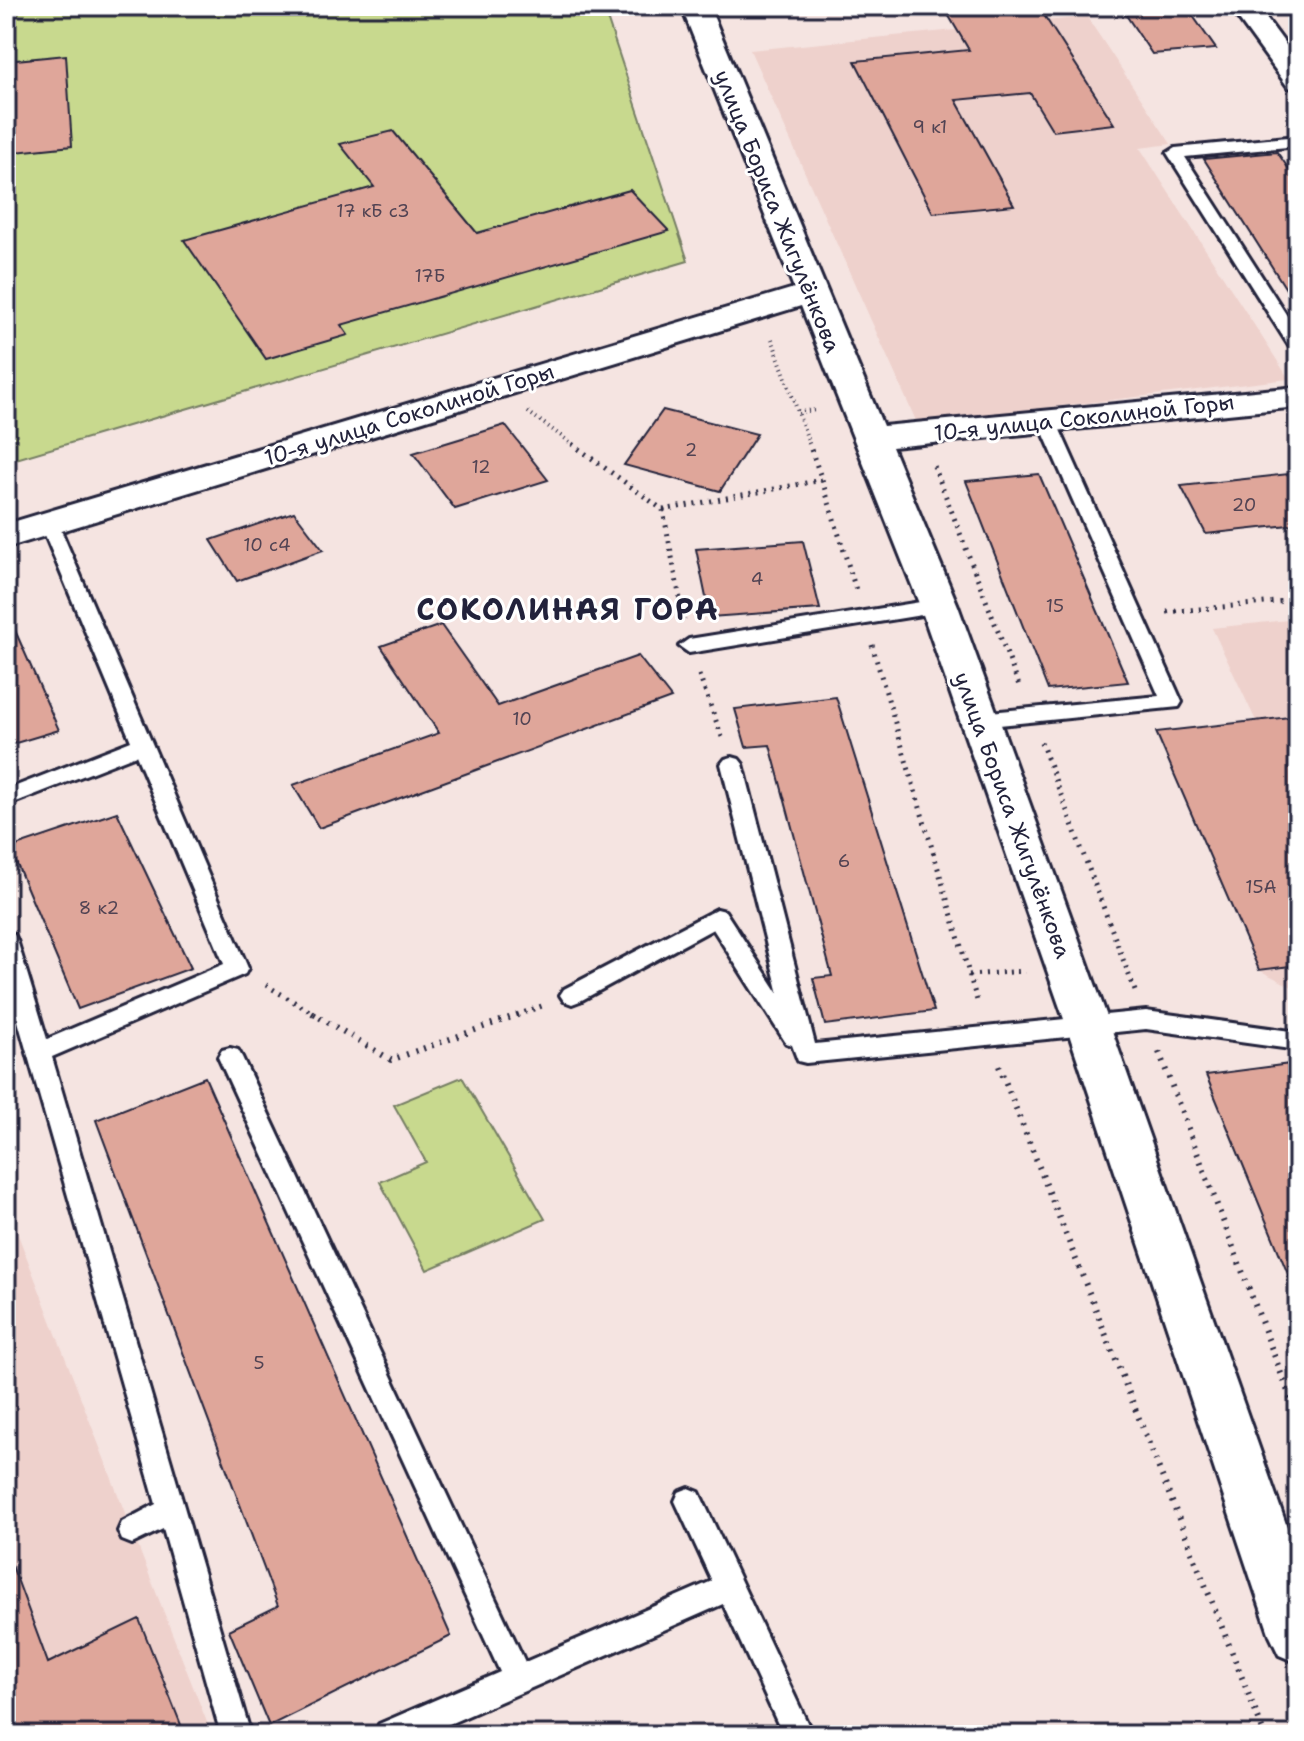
<svg xmlns="http://www.w3.org/2000/svg" width="1304" height="1741" font-family="'Shantell Sans',sans-serif">
<style>
.built{fill:#eed1cc}
.green{fill:#c8d98e;stroke:#757e64;stroke-width:2}
.building{fill:#dfa69a;stroke:#22223b;stroke-width:2}
.lines{fill:none;stroke-linecap:round;stroke-linejoin:round}
.service-casing{stroke:#22223b;stroke-width:6}
.minor-casing{stroke:#22223b;stroke-width:6}
.path-far2{stroke:#22223b;stroke-width:4;stroke-dasharray:1 4;stroke-linecap:butt}
.path-far1{stroke:#22223b;stroke-width:5;stroke-dasharray:2 6;stroke-linecap:butt}
.path{stroke:#22223b;stroke-width:6;stroke-dasharray:2 7;stroke-linecap:butt}
.service{fill:#fff;fill-rule:evenodd}
.minor{fill:#fff;fill-rule:evenodd}
.labels{text-anchor:middle;stroke-width:6;stroke-linejoin:round;paint-order:stroke}
.number-label{font-size:18px;fill:#514353}
.street-label{font-size:22px;fill:#22223b;stroke:#fff}
.district-label{font-size:30px;font-weight:bold;letter-spacing:2px;fill:#22223b;stroke:#fff}
</style>
<rect width="100%" height="100%" fill="#f5e4e1"/>
<filter id="ink" filterUnits="userSpaceOnUse"><feTurbulence type="fractalNoise" baseFrequency=".0125" numOctaves="2"/><feDisplacementMap in="SourceGraphic" scale="16" xChannelSelector="R" yChannelSelector="G"/><feConvolveMatrix kernelMatrix="1 2 1 2 8 2 1 2 1" color-interpolation-filters="sRGB"/></filter>
<g filter="url(#ink)">
<g class="built">
<path d="M 1087,17 L 1171,144 L 1140,148 L 1289,379 L 917,423 L 750,50 Z"/>
<path d="M 1298,619 L 1298,990 L 1259,970 L 1156,732 L 1256,721 L 1212,628 Z"/>
<path d="M 10,1214 L 132,1531 L 212,1735 L 6,1735 L 6,1216 Z"/>
</g>
<g class="green">
<path d="M 6,6 L 603,6 L 688,261 L 6,462 Z"/>
<path d="M 462,1077 L 545,1219 L 427,1270 L 380,1182 L 426,1162 L 394,1105 Z"/>
</g>
<g class="building">
<path d="M 943,6 L 1038,6 L 1114,124 L 1053,131 L 1030,93 L 956,100 L 1014,205 L 933,213 L 855,61 L 969,50 Z"/>
<path d="M 1120,6 L 1186,6 L 1216,49 L 1152,54 Z"/>
<path d="M 66,55 L 72,146 L 6,153 L 6,61 Z"/>
<path d="M 393,131 L 477,233 L 630,190 L 669,231 L 341,325 L 348,335 L 266,359 L 184,240 L 374,187 L 340,144 Z"/>
<path d="M 1277,152 L 1298,182 L 1298,308 L 1204,159 Z"/>
<path d="M 663,410 L 757,434 L 720,491 L 624,465 Z"/>
<path d="M 505,425 L 548,480 L 455,509 L 413,453 Z"/>
<path d="M 1298,473 L 1298,524 L 1206,534 L 1181,486 Z"/>
<path d="M 1039,474 L 1081,572 L 1128,682 L 1048,690 L 966,481 Z"/>
<path d="M 294,512 L 323,550 L 237,581 L 211,540 Z"/>
<path d="M 803,541 L 820,609 L 710,617 L 696,549 Z"/>
<path d="M 6,610 L 59,730 L 6,746 Z"/>
<path d="M 441,625 L 498,706 L 638,656 L 671,698 L 319,828 L 293,785 L 439,733 L 381,646 Z"/>
<path d="M 836,697 L 934,1011 L 825,1025 L 813,978 L 832,976 L 770,745 L 746,747 L 735,709 Z"/>
<path d="M 1298,716 L 1298,965 L 1259,970 L 1156,732 Z"/>
<path d="M 117,812 L 191,968 L 78,1009 L 10,848 Z"/>
<path d="M 1298,1063 L 1298,1296 L 1297,1296 L 1206,1075 Z"/>
<path d="M 205,1077 L 451,1636 L 269,1726 L 229,1630 L 278,1606 L 96,1120 Z"/>
<path d="M 10,1560 L 48,1663 L 139,1619 L 185,1735 L 6,1735 L 6,1561 Z"/>
</g>
<g class="lines">
<g class="service-casing">
<g id="service">
<path d="M 1298,136 L 1298,146 L 1185,157 L 1298,333 L 1298,351 L 1289,346 L 1167,153 L 1175,148 Z"/>
<path d="M 1047,416 L 1056,421 L 1182,702 L 1179,707 L 979,727 L 972,725 L 969,720 L 972,715 L 979,713 L 1159,696 L 1038,421 Z"/>
<path d="M 49,517 L 58,523 L 248,968 L 245,974 L 52,1057 L 251,1735 L 221,1735 L 163,1529 L 132,1544 L 122,1540 L 118,1531 L 122,1522 L 156,1504 L 6,979 L 6,931 L 14,934 L 17,940 L 47,1039 L 224,964 L 136,755 L 6,806 L 6,790 L 131,741 L 40,523 Z"/>
<path d="M 939,599 L 949,606 L 946,611 L 689,653 L 679,646 L 689,639 Z"/>
<path d="M 732,757 L 739,759 L 743,764 L 815,1044 L 1146,1011 L 1298,1032 L 1298,1050 L 1146,1029 L 806,1063 L 798,1061 L 792,1045 L 786,1043 L 713,929 L 580,1001 L 572,1004 L 564,1001 L 560,995 L 564,989 L 717,909 L 725,911 L 779,994 L 721,764 L 725,759 Z"/>
<path d="M 230,1048 L 238,1050 L 242,1057 L 525,1662 L 712,1581 L 675,1501 L 679,1492 L 689,1488 L 699,1492 L 813,1735 L 783,1735 L 723,1604 L 424,1735 L 375,1735 L 379,1724 L 500,1672 L 218,1057 L 222,1050 Z"/>
</g>
</g>
<g class="minor-casing">
<g id="minor">
<path d="M 681,6 L 709,6 L 883,426 L 1298,387 L 1298,407 L 892,447 L 958,606 L 1110,1025 L 1298,1558 L 1298,1663 L 1279,1655 L 1270,1636 L 1066,1025 L 920,606 L 801,306 L 6,548 L 6,524 L 794,288 Z"/>
<path d="M 1229,6 L 1257,6 L 1298,61 L 1298,90 L 1288,87 Z"/>
</g>
</g>
<g class="path-far2">
<path d="M 772,339 L 810,446"/>
<path d="M 528,412 L 575,446"/>
<path d="M 798,412 L 817,410"/>
</g>
<g class="path-far1">
<path d="M 572,444 L 663,510 L 684,620"/>
<path d="M 934,466 L 1020,688"/>
<path d="M 822,480 L 856,590"/>
<path d="M 663,510 L 822,480 L 809,444"/>
<path d="M 1167,612 L 1298,600"/>
<path d="M 872,645 L 978,1004"/>
<path d="M 699,675 L 722,737"/>
<path d="M 1041,742 L 1135,991"/>
<path d="M 969,975 L 1025,971"/>
<path d="M 266,985 L 316,1015"/>
<path d="M 517,1015 L 542,1006"/>
</g>
<g class="path">
<path d="M 312,1013 L 391,1060 L 523,1013"/>
<path d="M 1159,1052 L 1298,1418"/>
<path d="M 999,1066 L 1264,1733 L 1261,1735"/>
</g>
<use href="#service" class="service"/>
<use href="#minor" class="minor"/>
</g>
</g>
<g class="labels">
<g class="number-label">
<text x="930" y="133">9 к1</text>
<text x="373" y="217">17 кБ с3</text>
<text x="430" y="282">17Б</text>
<text x="691" y="456">2</text>
<text x="481" y="473">12</text>
<text x="1244" y="511">20</text>
<text x="267" y="551">10 с4</text>
<text x="757" y="585">4</text>
<text x="1055" y="612">15</text>
<text x="522" y="725">10</text>
<text x="844" y="867">6</text>
<text x="1261" y="893">15А</text>
<text x="99" y="914">8 к2</text>
<text x="259" y="1369">5</text>
</g>
<g class="street-label">
<text transform="translate(778 211) rotate(68)" y="8">улица Бориса Жигулёнкова</text>
<text transform="translate(409 414) rotate(-17)" y="8">10-я улица Соколиной Горы</text>
<text transform="translate(1084 417) rotate(-6)" y="8">10-я улица Соколиной Горы</text>
<text transform="translate(1013 815) rotate(70)" y="8">улица Бориса Жигулёнкова</text>
</g>
<g class="district-label">
<text x="568" y="620">СОКОЛИНАЯ ГОРА</text>
</g>
</g>
<rect width="1304" height="1741" fill="none" stroke="#fff" stroke-width="32"/>
<rect x="16" y="16" width="1272" height="1709" fill="none" stroke="#22223b" stroke-width="3" filter="url(#ink)"/>
</svg>
